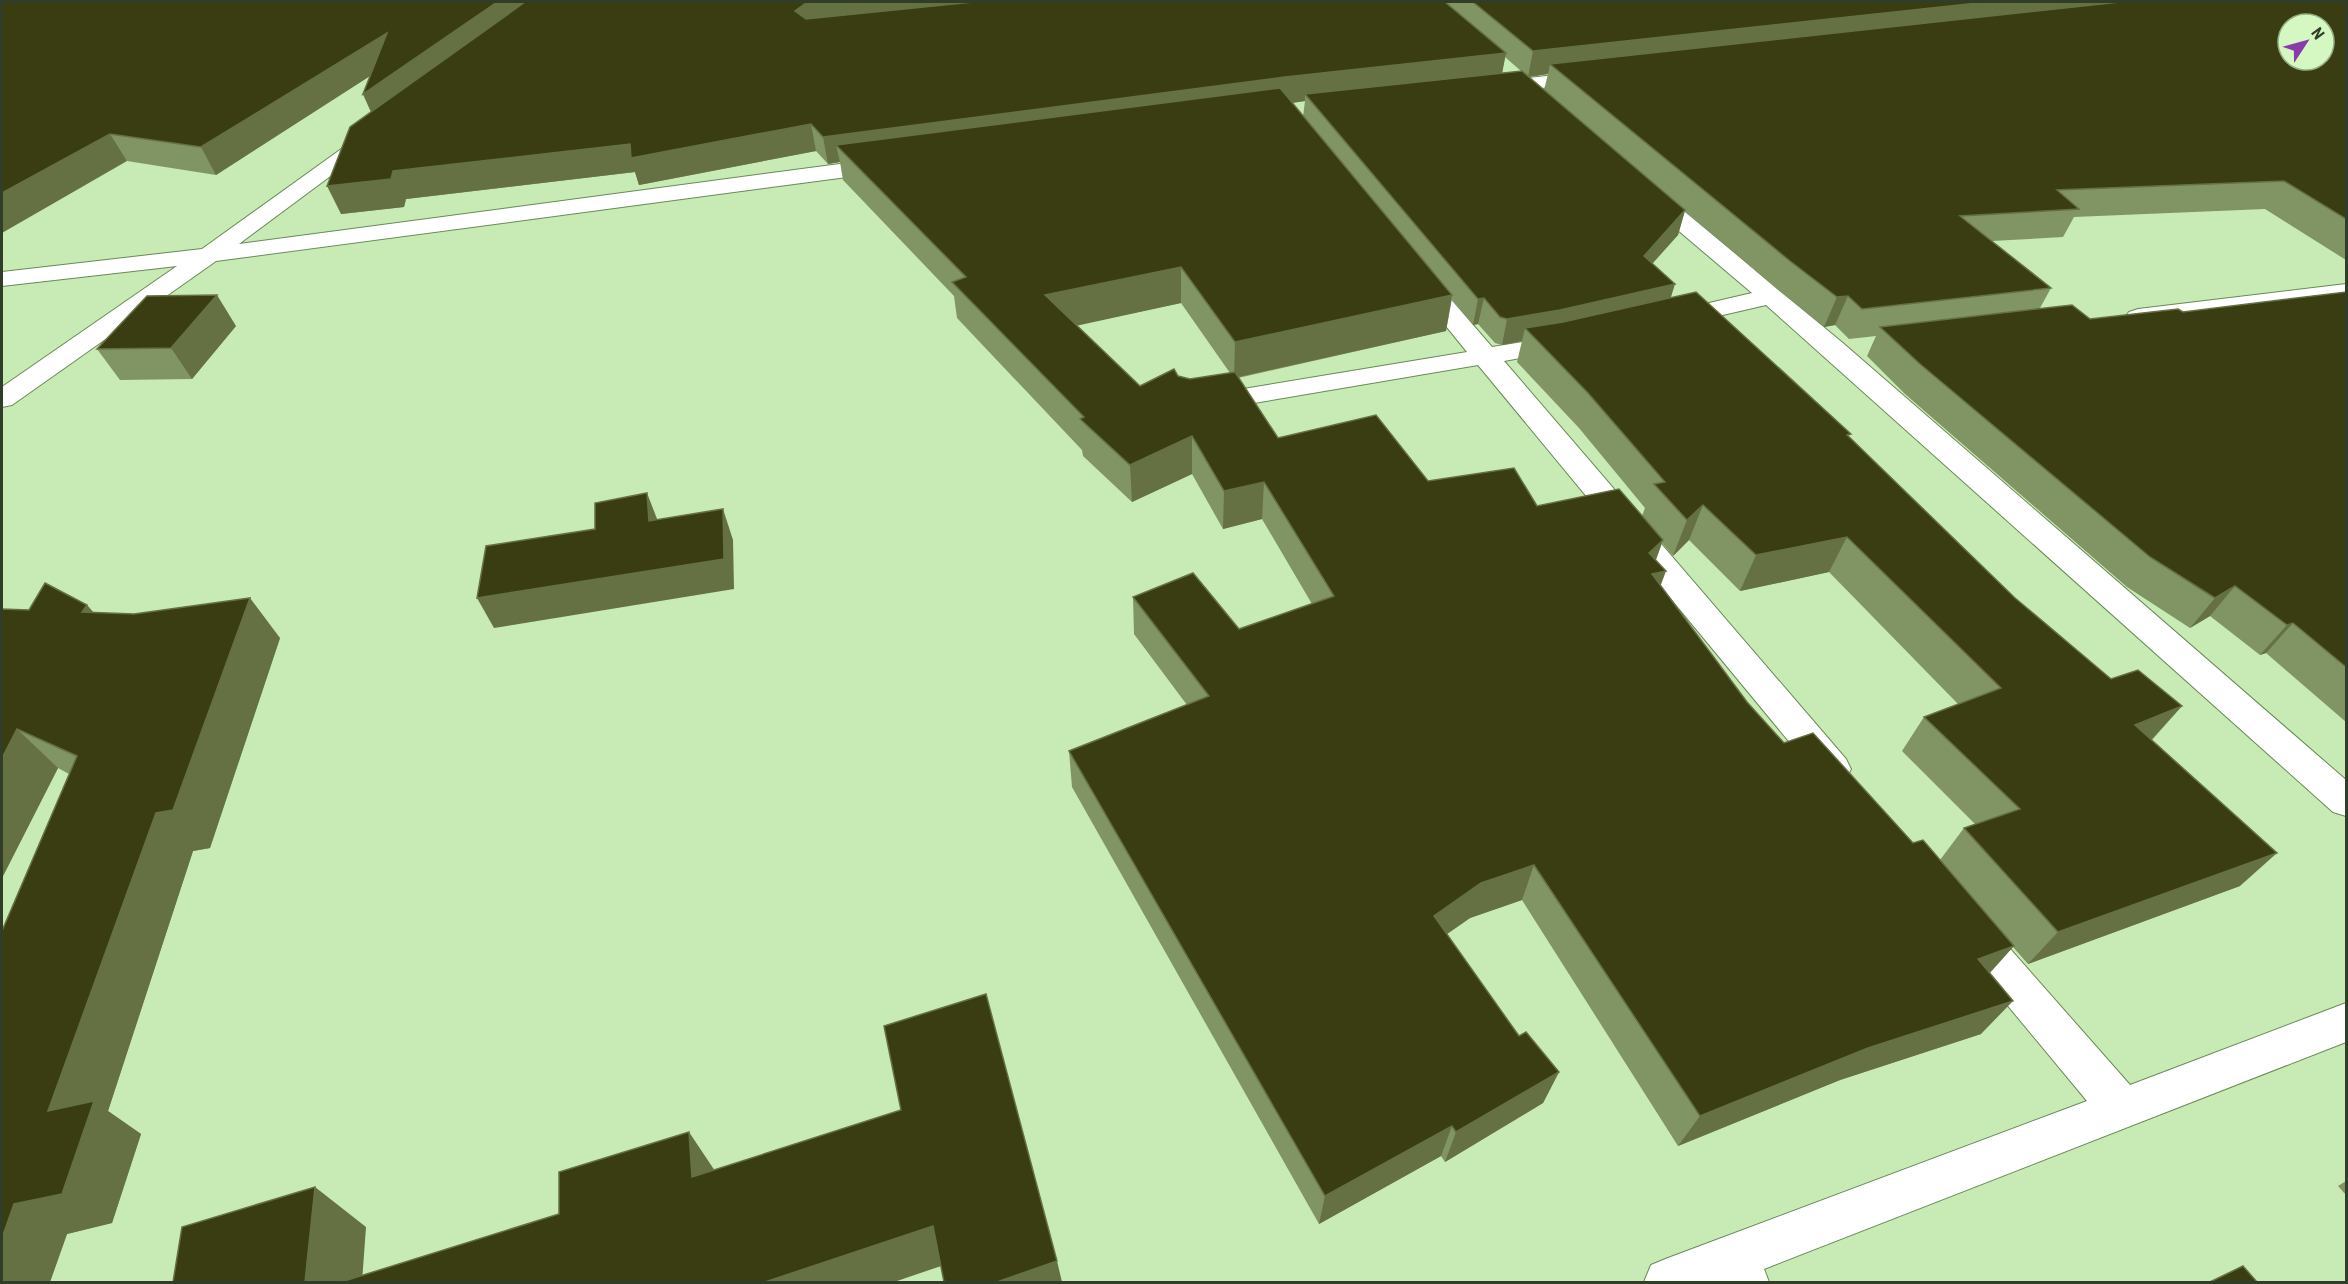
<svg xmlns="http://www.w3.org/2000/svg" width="2348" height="1284" font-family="'Roboto Condensed',sans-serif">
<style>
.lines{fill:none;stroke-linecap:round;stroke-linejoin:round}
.minor-casing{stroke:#6a8958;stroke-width:2}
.minor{fill:#fff;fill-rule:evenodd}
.wall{fill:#819463;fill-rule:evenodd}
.shaded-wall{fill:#657143}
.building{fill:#3a3d12;stroke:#657143;stroke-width:1.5;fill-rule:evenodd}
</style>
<rect width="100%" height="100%" fill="#c8eab4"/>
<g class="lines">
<g class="minor-casing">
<g id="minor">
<path d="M 1591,71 L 1601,77 L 1598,81 L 1493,94 L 1486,92 L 1483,88 L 1486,84 L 1493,82 Z"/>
<path d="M 372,130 L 379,132 L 383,136 L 379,140 L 239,244 L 885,158 L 893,160 L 896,165 L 893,170 L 885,172 L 216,261 L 12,405 L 2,407 L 2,387 L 177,266 L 2,286 L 2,272 L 202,249 L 365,132 Z"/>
<path d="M 1648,186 L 1656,188 L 1844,344 L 2346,780 L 2346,816 L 2333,812 L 1766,305 L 1671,327 L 1662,324 L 1658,319 L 1662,314 L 1752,293 L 1640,198 L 1637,193 L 1640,188 Z"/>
<path d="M 1420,272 L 1429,274 L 1492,347 L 1565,335 L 1574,338 L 1578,343 L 1574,348 L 1504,361 L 1846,759 L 1851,769 L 1846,779 L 1833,783 L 1820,779 L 1478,365 L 1207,411 L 1197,409 L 1193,403 L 1197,397 L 1207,395 L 1467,352 L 1408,279 L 1411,274 Z"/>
<path d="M 2346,284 L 2346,298 L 2138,325 L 2129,322 L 2125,317 L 2129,312 L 2138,309 Z"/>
<path d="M 1969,912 L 1983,918 L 2130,1085 L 2346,1003 L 2346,1042 L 1764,1269 L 1769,1282 L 1644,1282 L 1651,1265 L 1668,1258 L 2087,1101 L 1955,942 L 1949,930 L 1955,918 Z"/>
</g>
</g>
<use href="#minor" class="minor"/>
</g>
<g class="wall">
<path d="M 2,2 L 2346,2 L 2346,260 L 2265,209 L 2074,217 L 2063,237 L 1992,241 L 2051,288 L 2040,308 L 2090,319 L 2183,312 L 2346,292 L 2346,722 L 2266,653 L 2260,655 L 2210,616 L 2190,628 L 2127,587 L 1905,394 L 1867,356 L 1876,336 L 1849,339 L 1835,325 L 1824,327 L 1778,290 L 1685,211 L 1678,235 L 1652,263 L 1671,298 L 1850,437 L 2015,598 L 2111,679 L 2182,706 L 2152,740 L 2240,886 L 2028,964 L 2013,947 L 1990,973 L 1981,1034 L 1840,1080 L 1678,1146 L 1522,900 L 1470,918 L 1447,934 L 1519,1036 L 1559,1072 L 1543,1103 L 1445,1162 L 1441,1156 L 1319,1224 L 1072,787 L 1069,751 L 1187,705 L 1134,634 L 1133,597 L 1239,629 L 1312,604 L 1262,519 L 1223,529 L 1192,474 L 1132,502 L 1083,456 L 1082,450 L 957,318 L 954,296 L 843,180 L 840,162 L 828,164 L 816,151 L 639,185 L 635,172 L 406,199 L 404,207 L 341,214 L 371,112 L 363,94 L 370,76 L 216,175 L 127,161 ZM 1505,57 L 1521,71 L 1502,73 ZM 1548,74 L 1544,90 L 1528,77 ZM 1305,101 L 1303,117 L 1292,103 ZM 1452,299 L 1473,325 L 1478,324 L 1495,343 L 1502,345 L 1522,341 L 1517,362 L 1579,428 L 1645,508 L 1642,516 L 1537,506 L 1428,481 L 1278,438 L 1238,378 L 1446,331 ZM 1181,303 L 1230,373 L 1190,379 L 1178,376 L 1140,386 L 1076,325 ZM 1689,540 L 1740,591 L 1829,572 L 1958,704 L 1924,717 L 1902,751 L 1975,824 L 1964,828 L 1940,860 L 1913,843 L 1784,743 L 1747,702 L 1660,586 L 1656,560 L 1662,543 L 1673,556 Z"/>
<path d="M 236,326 L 192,379 L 120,380 L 97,349 Z"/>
<path d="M 87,605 L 94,613 L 280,638 L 210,848 L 193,851 L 108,1111 L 141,1134 L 112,1223 L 67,1234 L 50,1282 L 2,1282 L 69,774 L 58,768 L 2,878 L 2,609 L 29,610 Z"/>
<path d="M 2346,1181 L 2346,1195 L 2338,1186 Z"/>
</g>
<g class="shaded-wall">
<path d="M 497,2 L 542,2 L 375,121 L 363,94 Z"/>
<path d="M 817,2 L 1072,2 L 811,28 L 795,11 L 806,3 Z"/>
<path d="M 1987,2 L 2201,2 L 1550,64 L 1548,74 L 1528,77 L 1533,51 Z"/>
<path d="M 387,33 L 398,58 L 216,175 L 201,147 Z"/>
<path d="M 1506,53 L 1501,79 L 1305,94 L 1305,101 L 1284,104 L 836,145 L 840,162 L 828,164 L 823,137 L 1285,77 Z"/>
<path d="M 811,124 L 816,151 L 639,185 L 635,172 L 406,199 L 404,207 L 341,214 L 327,186 L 393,171 Z"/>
<path d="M 110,134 L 127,161 L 2,233 L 2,193 Z"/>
<path d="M 1685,210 L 1678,235 L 1637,281 L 1644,256 Z"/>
<path d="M 1181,267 L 1181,303 L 1048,332 L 1045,295 Z"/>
<path d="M 1675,284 L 1667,310 L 1525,328 L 1522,341 L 1502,345 L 1507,319 Z"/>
<path d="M 217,295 L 236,326 L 192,379 L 171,348 Z"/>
<path d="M 1452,295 L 1446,331 L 1234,378 L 1235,342 Z"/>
<path d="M 1848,296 L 1835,325 L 1824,327 L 1837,297 Z"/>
<path d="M 1484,298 L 1478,324 L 1473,325 L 1478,299 Z"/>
<path d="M 1192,436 L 1192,474 L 1132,502 L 1130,465 Z"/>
<path d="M 1264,482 L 1262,519 L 1223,529 L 1224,491 Z"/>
<path d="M 647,493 L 659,524 L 649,521 Z"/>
<path d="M 1703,505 L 1689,540 L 1673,556 L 1687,520 Z"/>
<path d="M 723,509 L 733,540 L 734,589 L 494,628 L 477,598 Z"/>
<path d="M 1847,537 L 1829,572 L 1740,591 L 1756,555 Z"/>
<path d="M 1663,540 L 1649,578 L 1649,553 Z"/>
<path d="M 1666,571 L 1652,609 L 1652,574 Z"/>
<path d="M 2235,586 L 2210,616 L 2190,628 L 2215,598 Z"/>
<path d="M 250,598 L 280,638 L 210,848 L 193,851 L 108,1111 L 141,1134 L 112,1223 L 67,1234 L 50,1282 L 2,1282 L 2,1238 L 48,1111 L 156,813 Z"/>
<path d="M 87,605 L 121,645 L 82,612 Z"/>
<path d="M 2293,623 L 2266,653 L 2260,655 L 2287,625 Z"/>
<path d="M 2182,706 L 2151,740 L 2135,725 Z"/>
<path d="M 17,729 L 58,768 L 2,878 L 2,758 Z"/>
<path d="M 2277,853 L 2240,886 L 2028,964 L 2058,932 Z"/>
<path d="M 1534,865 L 1522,900 L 1470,918 L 1424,950 L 1434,916 L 1481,883 Z"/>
<path d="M 2014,946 L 1983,980 L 1978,959 Z"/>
<path d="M 2013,1001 L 1981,1034 L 1840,1080 L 1678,1146 L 1700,1116 L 1868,1048 Z"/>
<path d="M 1559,1072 L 1543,1103 L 1445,1162 L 1456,1132 Z"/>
<path d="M 1452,1126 L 1441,1156 L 1319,1224 L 1325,1196 Z"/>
<path d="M 689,1132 L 717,1174 L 692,1177 Z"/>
<path d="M 315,1187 L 366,1227 L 362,1282 L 305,1282 Z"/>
<path d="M 933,1226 L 947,1264 L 894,1282 L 765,1282 Z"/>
<path d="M 1057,1261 L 1062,1282 L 997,1282 Z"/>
</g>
<g class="building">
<path d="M 2,2 L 497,2 L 363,94 L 387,33 L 201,147 L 110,134 L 2,193 Z"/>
<path d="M 525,2 L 817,2 L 806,3 L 795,11 L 806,19 L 973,2 L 1445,2 L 1506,53 L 1285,77 L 823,137 L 811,124 L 631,158 L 630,144 L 393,171 L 391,179 L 327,186 L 350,127 Z"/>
<path d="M 1473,2 L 1987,2 L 1533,51 Z"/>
<path d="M 2120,2 L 2346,2 L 2346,219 L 2284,181 L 2057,190 L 2079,209 L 1960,216 L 2051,288 L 1862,309 L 1848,296 L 1837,297 L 1790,261 L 1550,64 ZM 2288,24 L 2324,24 L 2324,60 L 2288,60 Z"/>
<path d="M 1522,71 L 1685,210 L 1644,256 L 1675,284 L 1560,310 L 1507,319 L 1500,317 L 1484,298 L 1478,299 L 1305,94 Z"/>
<path d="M 1280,88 L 1452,295 L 1235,342 L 1181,267 L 1045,295 L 1140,386 L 1174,369 L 1178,376 L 1190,379 L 1235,372 L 1278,438 L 1376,415 L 1428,481 L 1514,468 L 1537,506 L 1619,489 L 1663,540 L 1649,553 L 1666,571 L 1652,574 L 1747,702 L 1784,743 L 1813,733 L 1913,843 L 1923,840 L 2014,946 L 1978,959 L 2013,1001 L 1868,1048 L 1700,1116 L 1534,865 L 1481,883 L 1434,916 L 1519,1036 L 1526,1032 L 1559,1072 L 1456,1132 L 1452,1126 L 1325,1196 L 1069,751 L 1209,696 L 1133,597 L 1193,573 L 1239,629 L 1334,596 L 1264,482 L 1224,491 L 1192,436 L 1130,465 L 1080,419 L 1084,417 L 952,282 L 966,277 L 836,145 Z"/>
<path d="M 1696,292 L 1851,434 L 1847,435 L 2015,598 L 2111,679 L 2138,670 L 2182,706 L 2135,725 L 2277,853 L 2058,932 L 1964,828 L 2020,809 L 1924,717 L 2001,688 L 1847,537 L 1756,555 L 1703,505 L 1687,520 L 1654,484 L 1665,482 L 1588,393 L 1525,328 L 1563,322 Z"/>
<path d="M 2346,292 L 2346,667 L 2293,623 L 2287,625 L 2235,586 L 2215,598 L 2150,557 L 1920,364 L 1880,327 L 2072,305 L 2090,319 L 2178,309 L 2183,312 Z"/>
<path d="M 217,295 L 171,348 L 97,349 L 147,296 Z"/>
<path d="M 647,493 L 649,521 L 723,509 L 724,559 L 477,598 L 486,546 L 595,529 L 595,503 Z"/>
<path d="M 45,583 L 87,605 L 82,612 L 134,614 L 250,598 L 173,810 L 156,813 L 48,1111 L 94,1101 L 62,1194 L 14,1204 L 2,1238 L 2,931 L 77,756 L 17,729 L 2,758 L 2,609 L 29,610 Z"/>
<path d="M 986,994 L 1057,1261 L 997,1282 L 944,1282 L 933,1226 L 765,1282 L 341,1282 L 559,1214 L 559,1172 L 689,1132 L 692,1177 L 901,1110 L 884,1026 Z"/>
<path d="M 315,1187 L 305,1282 L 173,1282 L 182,1227 Z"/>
<path d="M 2243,1266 L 2257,1282 L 2210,1282 Z"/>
</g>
<rect width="2348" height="1284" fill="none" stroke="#303d28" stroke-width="6"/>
<g transform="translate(2306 42) rotate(54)"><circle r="28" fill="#d5f7c1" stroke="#93ad84" stroke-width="1.5"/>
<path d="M0-4.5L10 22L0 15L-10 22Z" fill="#893bab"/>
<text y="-9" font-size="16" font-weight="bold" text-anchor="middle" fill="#303d28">N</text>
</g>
</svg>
